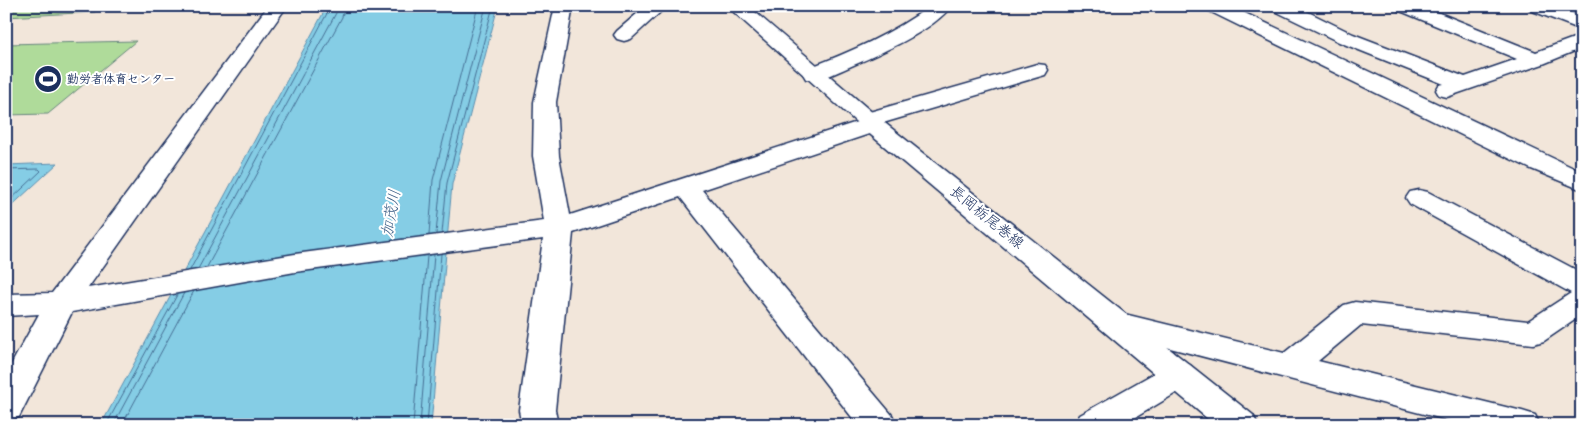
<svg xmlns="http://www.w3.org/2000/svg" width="1588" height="431" font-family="'Balsamiq Sans','Klee One',sans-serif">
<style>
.green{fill:#afdb9a;stroke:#65857c}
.water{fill:#85cde5;stroke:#5b8eaf}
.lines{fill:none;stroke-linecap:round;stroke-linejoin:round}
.shore{stroke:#456e94;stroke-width:1}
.minor-casing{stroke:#1b2f5e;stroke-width:3}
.major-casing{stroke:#1b2f5e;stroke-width:3}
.minor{fill:#fff;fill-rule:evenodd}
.major{fill:#fff;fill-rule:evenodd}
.labels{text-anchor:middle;stroke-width:4;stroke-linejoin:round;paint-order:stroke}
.far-poi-label{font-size:12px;font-weight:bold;fill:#1b2f5e;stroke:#fff;text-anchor:start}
.street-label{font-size:15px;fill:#1b2f5e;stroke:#fff}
.water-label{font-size:16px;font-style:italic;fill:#3b5e86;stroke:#fff}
</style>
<rect width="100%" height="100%" fill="#f2e6da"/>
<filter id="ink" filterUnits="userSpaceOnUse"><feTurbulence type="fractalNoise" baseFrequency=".02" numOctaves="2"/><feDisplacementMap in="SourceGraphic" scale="10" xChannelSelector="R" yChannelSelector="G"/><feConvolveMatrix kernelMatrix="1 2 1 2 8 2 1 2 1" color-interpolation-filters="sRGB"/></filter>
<g filter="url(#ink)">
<g class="green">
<path d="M 6,6 L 101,6 L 95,12 L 6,17 Z"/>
<path d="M 136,41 L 48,114 L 6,115 L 6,44 Z"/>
</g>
<g class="water">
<path d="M 327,6 L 498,6 L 452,184 L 431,425 L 101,425 Z"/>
<path d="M 58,163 L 6,211 L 6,165 Z"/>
</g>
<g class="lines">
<g class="shore">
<path d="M 6,170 L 39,169 L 41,171 L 6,204"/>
<path d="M 442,233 L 447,183 L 493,6"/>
<path d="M 436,234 L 441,181 L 486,6"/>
<path d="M 429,235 L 433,180 L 478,6"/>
<path d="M 207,267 L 342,17 L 345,6"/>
<path d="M 198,269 L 336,13 L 337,6"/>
<path d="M 190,270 L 331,6"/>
<path d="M 106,425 L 177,295"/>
<path d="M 113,425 L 184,293"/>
<path d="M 122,425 L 194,291"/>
<path d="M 413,425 L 427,256"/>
<path d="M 420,425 L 434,255"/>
<path d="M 427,425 L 441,254"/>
</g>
<g class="minor-casing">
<g id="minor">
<path d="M 268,6 L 287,6 L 88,288 L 295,254 L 544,221 L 533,156 L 534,102 L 555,6 L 573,6 L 556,102 L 559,156 L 570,215 L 857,122 L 855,120 L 859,115 L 1037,64 L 1045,65 L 1048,70 L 1045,75 L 883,123 L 885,125 L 881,130 L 702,190 L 892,415 L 897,425 L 858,425 L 680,197 L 573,233 L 555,410 L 558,425 L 522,425 L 519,410 L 543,239 L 295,272 L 72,312 L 19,417 L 6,421 L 6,374 L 39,314 L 6,316 L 6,294 L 52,293 Z"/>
<path d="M 646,6 L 667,6 L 631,39 L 624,41 L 617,39 L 614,35 L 617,31 Z"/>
<path d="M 930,6 L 951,6 C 931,35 855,64 822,79 L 814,80 L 806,79 L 803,74 L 806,69 C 850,52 892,34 930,6 Z"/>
<path d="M 1205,6 L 1230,6 L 1582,172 L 1582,190 L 1529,168 L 1207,10 Z"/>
<path d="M 1271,6 L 1296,6 L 1353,34 L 1465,77 L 1517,59 L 1398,10 L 1396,6 L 1422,6 L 1536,52 L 1582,35 L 1582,48 L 1543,64 L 1447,97 L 1439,95 L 1436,90 L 1439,85 L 1444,84 L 1339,42 L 1273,10 Z"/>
<path d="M 1528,6 L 1554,6 L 1582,17 L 1582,30 L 1530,10 Z"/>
<path d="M 1419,190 L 1428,192 L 1582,273 L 1582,315 L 1544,341 L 1533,344 L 1361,325 L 1318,361 L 1522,411 L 1535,415 L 1540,425 L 1466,425 L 1116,334 L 1105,331 L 1100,323 L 1105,315 L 1116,312 L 1284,353 L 1344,305 L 1355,302 L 1528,321 L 1571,293 L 1410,204 L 1406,198 L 1410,192 Z"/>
<path d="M 1179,362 L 1191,366 L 1196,375 L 1191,384 L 1123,425 L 1075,425 L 1080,415 L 1167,366 Z"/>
</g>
</g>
<g class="major-casing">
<path id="major" d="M 727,6 L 748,6 L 881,120 L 1253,415 L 1258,425 L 1215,425 L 865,130 Z"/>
</g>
<use href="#minor" class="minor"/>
<use href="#major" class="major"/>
</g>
</g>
<defs>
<g id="stadium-disc" transform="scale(1.4375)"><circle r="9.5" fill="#1b2f5e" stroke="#fff"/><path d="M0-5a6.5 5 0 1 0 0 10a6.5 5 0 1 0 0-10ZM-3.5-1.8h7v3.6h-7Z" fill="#fff"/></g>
</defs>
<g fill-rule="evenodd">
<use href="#stadium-disc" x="48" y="79"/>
</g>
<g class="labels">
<g class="far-poi-label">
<text x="67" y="83">勤労者体育センター</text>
</g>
<g class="street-label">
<text transform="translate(987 217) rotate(39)" y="5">長岡栃尾巻線</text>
</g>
<g class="water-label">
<text transform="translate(390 213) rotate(-80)" y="6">加茂川</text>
</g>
</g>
<rect width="1588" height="431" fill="none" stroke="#fff" stroke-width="25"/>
<rect x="12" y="12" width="1563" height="406" fill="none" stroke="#1b2f5e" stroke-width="2" filter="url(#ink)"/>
</svg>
